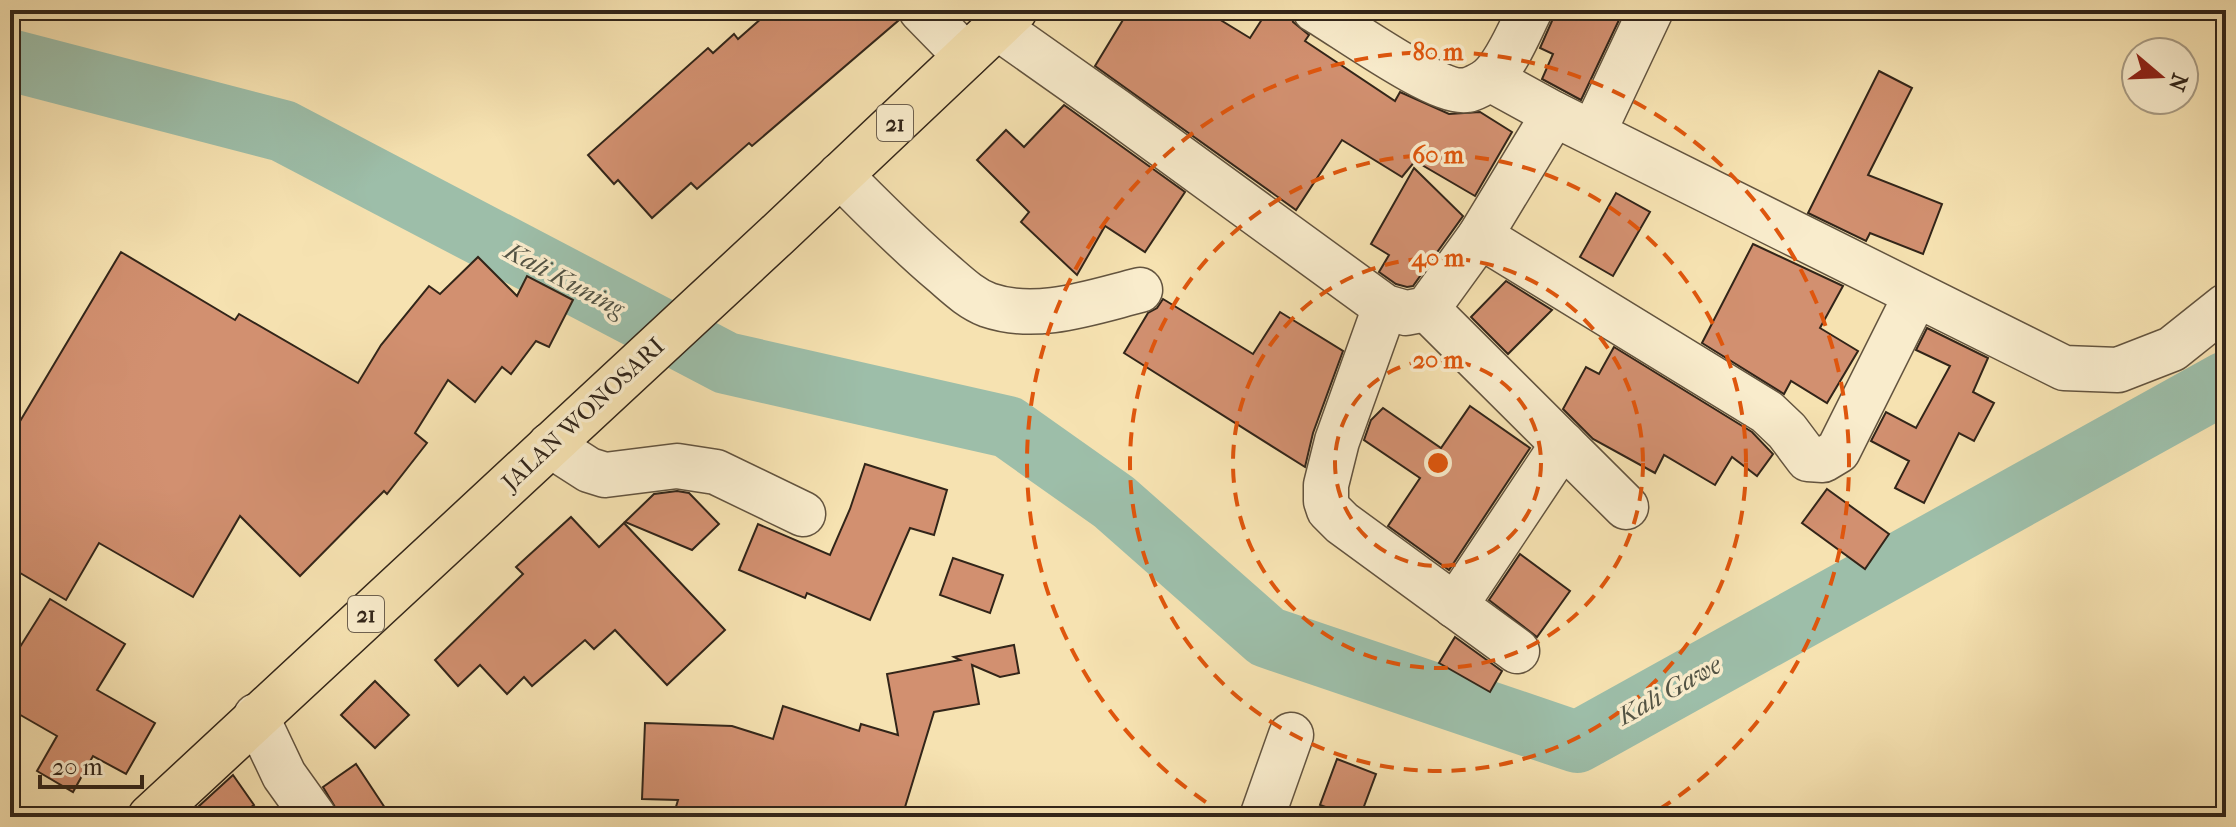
<svg xmlns="http://www.w3.org/2000/svg" width="2236" height="827" font-family="'IM FELL French Canon',serif">
<style>
.lines{fill:none;stroke-linecap:round;stroke-linejoin:round}
.river{stroke:#9dbea9;stroke-width:62}
.building{fill:#d29070;stroke:#322519;stroke-width:2}
.minor-casing{stroke:#63543f;stroke-width:47}
.highway-casing{stroke:#322519;stroke-width:47}
.minor{stroke:#f9eccc;stroke-width:44}
.highway{stroke:#f6e2b1;stroke-width:44}
.ring{fill:none;stroke:#df560d;stroke-width:4;stroke-dasharray:14 10}
.labels{text-anchor:middle;stroke-width:7;stroke-linejoin:round;paint-order:stroke}
.shield{fill:#f9eccc;stroke:#6e614f;stroke-width:2}
.shield-label{font-size:22px;font-weight:bold;fill:#322519}
.street-label{font-size:24px;fill:#322519;stroke:#f9eccc}
.water-label{font-size:26px;font-style:italic;fill:#525344;stroke:#f9eccc}
.centre{fill:#df560d;stroke:#f9eccc;stroke-width:4}
.ring-label{font-size:24px;text-anchor:middle;font-weight:bold;fill:#df560d;stroke:#f9eccc;stroke-width:7;stroke-linejoin:round;paint-order:stroke}
</style>
<rect width="100%" height="100%" fill="#f6e2b1"/>
<filter id="stains"><feTurbulence type="fractalNoise" baseFrequency=".0025" numOctaves="4"/><feColorMatrix values="0 0 0 0 .2 0 0 0 0 .09 0 0 0 0 .02 0 0 0 .5 -.17"/></filter>
<radialGradient id="worn" r=".72"><stop offset=".6" stop-color="#630" stop-opacity="0"/><stop offset="1" stop-color="#630" stop-opacity=".3"/></radialGradient>
<g class="lines">
<path class="river" d="M 10,60 L 283,131 L 726,363 L 1008,427 L 1114,502 L 1267,637 L 1577,742 L 2226,382"/>
</g>
<g class="building">
<path d="M 771,10 L 897,10 L 899,20 L 752,146 L 749,143 L 697,189 L 691,183 L 652,218 L 618,180 L 614,184 L 588,155 L 708,48 L 713,53 L 734,34 L 738,39 Z"/>
<path d="M 1129,10 L 1204,10 L 1250,38 L 1268,10 L 1290,10 L 1293,22 L 1309,35 L 1305,41 L 1395,101 L 1400,92 L 1449,114 L 1480,112 L 1512,132 L 1475,196 L 1415,161 L 1402,177 L 1342,140 L 1296,210 L 1095,66 Z"/>
<path d="M 1555,10 L 1595,10 L 1619,20 L 1581,100 L 1542,79 L 1553,54 L 1540,48 L 1552,21 Z"/>
<path d="M 1879,71 L 1912,88 L 1868,175 L 1942,204 L 1923,254 L 1870,233 L 1866,241 L 1808,213 Z"/>
<path d="M 1064,105 L 1185,192 L 1145,252 L 1105,226 L 1077,275 L 1021,222 L 1029,212 L 977,160 L 1006,130 L 1024,147 Z"/>
<path d="M 1414,168 L 1463,216 L 1413,286 L 1407,287 L 1396,284 L 1379,272 L 1389,255 L 1371,244 Z"/>
<path d="M 1616,193 L 1650,212 L 1613,276 L 1580,257 Z"/>
<path d="M 1753,244 L 1843,286 L 1820,328 L 1858,351 L 1827,403 L 1791,381 L 1784,394 L 1702,343 Z"/>
<path d="M 121,252 L 235,320 L 239,314 L 358,383 L 381,345 L 429,286 L 440,294 L 478,257 L 517,296 L 527,276 L 573,300 L 549,347 L 536,341 L 511,374 L 502,367 L 475,402 L 448,380 L 415,433 L 427,443 L 387,494 L 384,491 L 300,576 L 240,516 L 193,597 L 99,543 L 66,600 L 10,567 L 10,438 Z"/>
<path d="M 1506,281 L 1552,310 L 1508,354 L 1471,317 Z"/>
<path d="M 1163,299 L 1253,354 L 1280,312 L 1343,351 L 1313,433 L 1305,467 L 1124,353 L 1148,313 L 1157,308 Z"/>
<path d="M 1927,328 L 1988,358 L 1973,392 L 1994,403 L 1974,441 L 1959,433 L 1924,503 L 1895,488 L 1909,461 L 1871,441 L 1886,412 L 1916,428 L 1950,366 L 1916,350 Z"/>
<path d="M 1614,347 L 1752,432 L 1773,454 L 1757,476 L 1732,457 L 1715,485 L 1664,455 L 1655,473 L 1593,439 L 1563,409 L 1586,367 L 1599,374 Z"/>
<path d="M 1470,406 L 1530,448 L 1449,570 L 1388,526 L 1420,478 L 1364,440 L 1371,420 L 1383,408 L 1441,448 Z"/>
<path d="M 865,464 L 947,490 L 934,535 L 910,528 L 870,620 L 807,593 L 805,598 L 739,570 L 758,524 L 830,555 L 850,509 Z"/>
<path d="M 1827,489 L 1889,534 L 1865,569 L 1802,523 Z"/>
<path d="M 677,491 L 689,493 L 719,524 L 692,550 L 625,522 L 654,494 Z"/>
<path d="M 571,517 L 599,547 L 624,523 L 725,630 L 667,685 L 615,630 L 594,649 L 585,640 L 532,686 L 524,677 L 507,694 L 480,665 L 458,686 L 435,660 L 523,574 L 516,567 Z"/>
<path d="M 1520,554 L 1570,591 L 1537,637 L 1489,600 Z"/>
<path d="M 953,558 L 1003,575 L 990,613 L 940,595 Z"/>
<path d="M 50,599 L 125,644 L 97,690 L 155,723 L 126,774 L 93,756 L 73,792 L 37,771 L 57,736 L 10,709 L 10,641 L 20,647 Z"/>
<path d="M 1455,637 L 1502,671 L 1490,692 L 1439,663 Z"/>
<path d="M 1014,645 L 1019,673 L 1000,677 L 972,665 L 979,704 L 934,712 L 902,817 L 673,817 L 678,800 L 642,799 L 645,723 L 732,726 L 773,739 L 783,706 L 859,731 L 861,724 L 898,735 L 887,674 L 960,660 L 954,657 Z"/>
<path d="M 375,681 L 409,715 L 375,748 L 341,715 Z"/>
<path d="M 1337,759 L 1376,774 L 1360,817 L 1353,817 L 1320,805 Z"/>
<path d="M 356,764 L 391,817 L 341,817 L 323,787 Z"/>
<path d="M 233,775 L 254,805 L 237,817 L 187,817 Z"/>
</g>
<g class="lines">
<g class="minor-casing">
<g id="minor">
<path d="M 921,10 L 966,56"/>
<path d="M 1315,10 C 1343,26 1439,96 1467,90 C 1473,89 1484,83 1489,79 C 1506,65 1520,30 1530,10"/>
<path d="M 997,27 L 1116,111 L 1385,307 L 1406,313 L 1427,309 L 1480,236 L 1554,114"/>
<path d="M 1490,79 L 1554,114 L 2064,368 L 2118,370 L 2172,349 L 2226,306"/>
<path d="M 1593,133 L 1651,10"/>
<path d="M 840,175 C 873,208 906,242 943,273 C 957,285 970,298 988,305 C 1037,322 1092,302 1140,290"/>
<path d="M 1480,236 L 1767,412 L 1787,431 L 1808,459 L 1823,460 L 1838,451 L 1916,295"/>
<path d="M 1385,307 L 1337,441 L 1326,485 L 1326,501 L 1329,510 L 1342,523 L 1517,651"/>
<path d="M 1427,309 L 1626,507"/>
<path d="M 550,445 L 589,470 L 605,475 L 677,466 L 716,472 L 803,514"/>
<path d="M 1455,606 L 1563,444"/>
<path d="M 256,716 L 284,775 L 314,817"/>
<path d="M 1262,817 L 1291,735"/>
</g>
</g>
<g class="highway-casing">
<path id="highway" d="M 150,817 L 776,236 L 1015,10"/>
</g>
<use href="#minor" class="minor"/>
<use href="#highway" class="highway"/>
</g>
<g class="ring">
<circle cx="1438" cy="463" r="103"/>
<circle cx="1438" cy="463" r="205"/>
<circle cx="1438" cy="463" r="308"/>
<path d="M1226 815A411 411 0 1 1 1650 815"/>
</g>
<g class="labels">
<g class="shield">
<rect x="877" y="105" width="36" height="36" rx="6"/>
<rect x="348" y="596" width="36" height="36" rx="6"/>
</g>
<g class="shield-label">
<text x="895" y="131">21</text>
<text x="366" y="622">21</text>
</g>
<g class="street-label">
<text transform="translate(583 414) rotate(-43)" y="8">JALAN WONOSARI</text>
</g>
<g class="water-label">
<text transform="translate(565 279) rotate(28)" y="9">Kali Kuning</text>
<text transform="translate(1669 690) rotate(-29)" y="9">Kali Gawe</text>
</g>
</g>
<circle cx="1438" cy="463" r="12" class="centre"/>
<g class="ring-label">
<text x="1438" y="60">80 m</text>
<text x="1438" y="163">60 m</text>
<text x="1438" y="266">40 m</text>
<text x="1438" y="368">20 m</text>
</g>
<rect width="2236" height="827" fill="none" stroke="#f6e2b1" stroke-width="40"/>
<rect x="12" y="12" width="2212" height="803" fill="none" stroke="#322519" stroke-width="4"/>
<rect x="20" y="20" width="2196" height="787" fill="none" stroke="#322519" stroke-width="2"/>
<g transform="translate(2160 76) rotate(109)"><circle r="38" fill="#f9eccc" stroke="#a99c84" stroke-width="2"/>
<path d="M0-6L14 30L0 20L-14 30Z" fill="#8f2418"/>
<text y="-12" font-size="22" font-weight="bold" text-anchor="middle" fill="#322519">N</text>
</g>
<path d="M40 775v12h102v-12" fill="none" stroke="#322519" stroke-width="4"/>
<text x="52" y="775" font-size="24" fill="#322519" stroke="#f9eccc" stroke-width="6" paint-order="stroke">20 m</text>
<rect width="100%" height="100%" filter="url(#stains)"/>
<rect width="100%" height="100%" fill="url(#worn)"/>
</svg>
